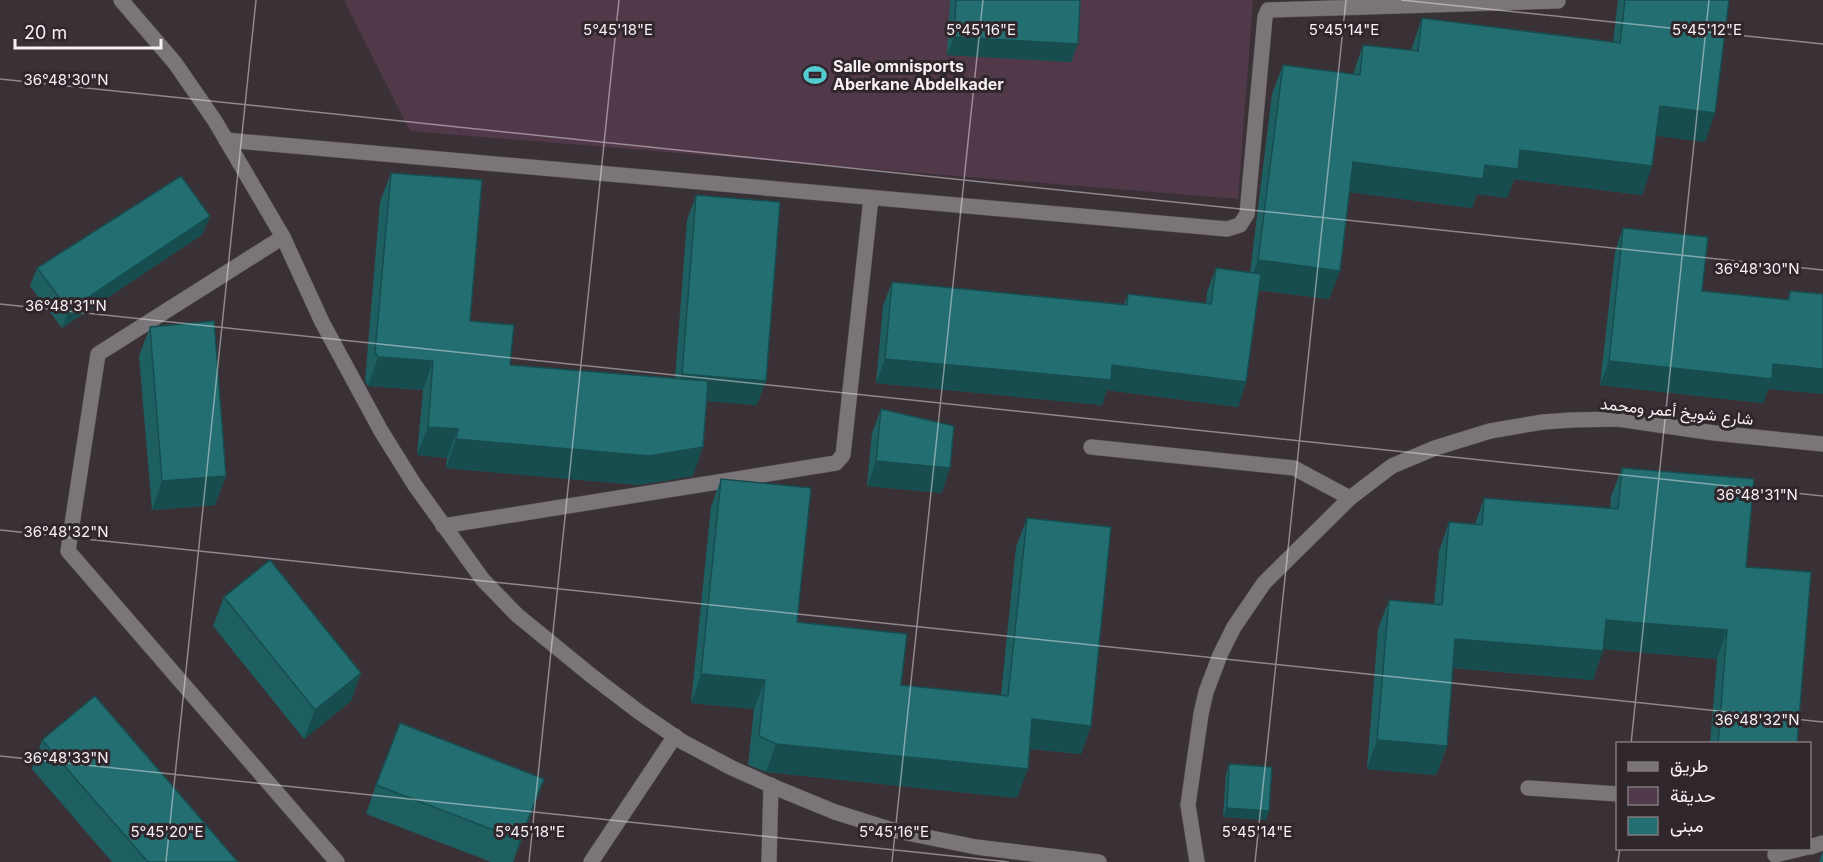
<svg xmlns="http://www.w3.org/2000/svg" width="1823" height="862" font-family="Inter,Vazirmatn,sans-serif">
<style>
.green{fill:#52394a}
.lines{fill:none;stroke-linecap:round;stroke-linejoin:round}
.minor-casing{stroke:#585055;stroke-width:16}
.minor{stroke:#7a7578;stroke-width:15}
.wall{fill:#1e5f61}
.shaded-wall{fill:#184d4f}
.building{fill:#236e71;stroke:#184d4f;stroke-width:1.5}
.ticks{fill:none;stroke:#f7f1f5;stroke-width:1.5;stroke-opacity:0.45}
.labels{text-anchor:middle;stroke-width:6;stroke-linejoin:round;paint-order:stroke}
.poi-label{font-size:16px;font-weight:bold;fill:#f7f1f5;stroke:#30272d;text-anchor:start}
.street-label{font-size:16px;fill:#f7f1f5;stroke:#30272d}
.ticks-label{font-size:15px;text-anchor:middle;fill:#f7f1f5;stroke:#30272d;stroke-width:6;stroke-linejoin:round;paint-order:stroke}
</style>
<rect width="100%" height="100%" fill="#3a3137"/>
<path class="green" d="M 344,0 L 1253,0 L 1238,199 L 410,131 Z"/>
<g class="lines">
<g class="minor-casing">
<g id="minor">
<path d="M 121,0 L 175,63 L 215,121 L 283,237 L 322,322 L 381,431 L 414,484 L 483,580 L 517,615 L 593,677 L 639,712 L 683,742 L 732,768 L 779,789 L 835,812 L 892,830 L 976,847 L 1099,862"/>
<path d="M 226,140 L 1227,229 L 1240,225 L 1247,214 L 1265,17 L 1268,10 L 1558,1"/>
<path d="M 283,237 L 98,354 L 68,551 L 337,862"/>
<path d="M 1091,447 L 1294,468 L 1350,498"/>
<path d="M 443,526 L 836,463 L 843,455 L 871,198"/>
<path d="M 1528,788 L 1618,794"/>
<path d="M 1810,847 L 1823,843"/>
<path d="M 1775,855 L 1804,848"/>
<path d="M 591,862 L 675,736"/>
<path d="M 769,862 L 771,785"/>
<path d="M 1197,862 L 1188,805 L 1201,714 L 1206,692 L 1220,655 L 1234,627 L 1264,583 L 1350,498 L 1392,466 L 1435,448 L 1490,431 L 1543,422 L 1571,420 L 1618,419 L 1714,433 L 1823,444"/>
</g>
</g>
<use href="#minor" class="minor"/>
</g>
<g class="wall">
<path d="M 950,0 L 1080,0 L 1071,62 L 947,55 Z"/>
<path d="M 1618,0 L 1729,0 L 1705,142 L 1656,135 L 1652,166 L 1642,195 L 1514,179 L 1507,198 L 1477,194 L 1472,208 L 1349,192 L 1340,271 L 1329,299 L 1259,290 L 1246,382 L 1238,407 L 1107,390 L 1102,405 L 876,383 L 883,306 L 892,282 L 1124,304 L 1128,294 L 1206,303 L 1207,292 L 1216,268 L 1250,273 L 1272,94 L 1283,65 L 1353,74 L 1363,45 L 1411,50 L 1422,18 L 1613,42 Z"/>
<path d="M 391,173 L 470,321 L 510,365 L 675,379 L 687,220 L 696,195 L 757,405 L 707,401 L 693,476 L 639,485 L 446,468 L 447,458 L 417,455 L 423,390 L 368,386 L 365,381 L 380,202 Z"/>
<path d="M 1623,228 L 1702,291 L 1787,300 L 1790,291 L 1823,294 L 1768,389 L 1763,403 L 1600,385 L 1615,252 Z"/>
<path d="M 203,234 L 62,328 L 30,286 L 37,268 Z"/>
<path d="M 150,327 L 226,476 L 215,505 L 152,510 L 139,356 Z"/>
<path d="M 881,409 L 942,493 L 867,486 L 872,433 Z"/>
<path d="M 1622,468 L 1746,567 L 1797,744 L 1710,744 L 1717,659 L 1603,649 L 1593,680 L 1453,668 L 1447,746 L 1436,775 L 1367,769 L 1378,629 L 1389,600 L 1434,604 L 1439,551 L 1449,522 L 1475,524 L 1484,498 L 1610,508 L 1611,496 Z"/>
<path d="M 721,479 L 797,622 L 901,685 L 1001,695 L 1016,547 L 1027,518 L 1091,726 L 1081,754 L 1030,749 L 1017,798 L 766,772 L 748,765 L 754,709 L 691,703 L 711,507 Z"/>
<path d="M 224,597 L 361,673 L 351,701 L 304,739 L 213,626 Z"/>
<path d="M 42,740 L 238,862 L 112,862 L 32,769 Z"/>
<path d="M 1229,764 L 1269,811 L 1266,820 L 1223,817 L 1226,774 Z"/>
<path d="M 376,785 L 534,807 L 513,862 L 491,862 L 366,814 Z"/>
<path d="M 1823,851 L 1823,862 L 1819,862 Z"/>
</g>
<g class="shaded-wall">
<path d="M 954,37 L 1078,44 L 1071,62 L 947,55 Z"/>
<path d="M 1660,106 L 1715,113 L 1705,142 L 1649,135 Z"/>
<path d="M 1520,150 L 1652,166 L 1642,195 L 1514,179 L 1507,198 L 1477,194 L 1472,208 L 1343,191 L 1353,162 L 1485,165 Z"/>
<path d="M 210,216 L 203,234 L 62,328 L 69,310 Z"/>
<path d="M 1258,260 L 1340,271 L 1329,299 L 1248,289 Z"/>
<path d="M 378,357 L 433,361 L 423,390 L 368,386 Z"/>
<path d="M 885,359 L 1112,365 L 1246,382 L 1238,407 L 1107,390 L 1102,405 L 876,383 Z"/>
<path d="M 1609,361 L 1773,364 L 1823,369 L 1823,394 L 1768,389 L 1763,403 L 1600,385 Z"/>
<path d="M 682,374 L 766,381 L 757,405 L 674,399 Z"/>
<path d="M 428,427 L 458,429 L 447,458 L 417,455 Z"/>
<path d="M 456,439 L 703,447 L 693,476 L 639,485 L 446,468 Z"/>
<path d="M 876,461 L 950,468 L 942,493 L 867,486 Z"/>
<path d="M 226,476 L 215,505 L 152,510 L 162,481 Z"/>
<path d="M 1606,620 L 1727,630 L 1717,659 L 1595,648 Z"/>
<path d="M 1455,639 L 1603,651 L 1593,680 L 1445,667 Z"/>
<path d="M 361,673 L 351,701 L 304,739 L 315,710 Z"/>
<path d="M 701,674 L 765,680 L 754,709 L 691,703 Z"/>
<path d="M 1032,719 L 1091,726 L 1081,754 L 1022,748 Z"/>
<path d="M 1377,740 L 1447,746 L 1436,775 L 1367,769 Z"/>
<path d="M 776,744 L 1028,769 L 1017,798 L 766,772 Z"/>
<path d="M 544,779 L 534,807 L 512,862 L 520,840 Z"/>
<path d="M 1227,808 L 1269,811 L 1266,820 L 1223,817 Z"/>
</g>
<g class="building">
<path d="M 956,0 L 1080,0 L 1078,44 L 954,37 Z"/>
<path d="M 1625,0 L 1729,0 L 1715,113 L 1660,106 L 1652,166 L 1520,150 L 1518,169 L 1485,165 L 1483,179 L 1353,162 L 1340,271 L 1258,260 L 1283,65 L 1360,75 L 1363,45 L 1418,51 L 1422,18 L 1620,43 Z"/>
<path d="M 391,173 L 482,180 L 470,321 L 514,325 L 510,365 L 708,381 L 703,447 L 649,456 L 456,439 L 458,429 L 428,427 L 433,361 L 378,357 L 375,352 Z"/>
<path d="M 181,176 L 210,216 L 69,310 L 37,268 Z"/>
<path d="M 696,195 L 780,202 L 766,381 L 682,374 Z"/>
<path d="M 1623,228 L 1708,237 L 1702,291 L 1789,300 L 1790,291 L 1823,294 L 1823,369 L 1773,364 L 1772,379 L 1609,361 Z"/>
<path d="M 1216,268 L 1261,274 L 1246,382 L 1112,365 L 1111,380 L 885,359 L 892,282 L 1127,305 L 1128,294 L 1211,304 Z"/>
<path d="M 214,321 L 226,476 L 162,481 L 150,327 Z"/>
<path d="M 881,409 L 954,426 L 950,468 L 876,461 Z"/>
<path d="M 1622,468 L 1754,479 L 1746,567 L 1811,572 L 1797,744 L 1718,744 L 1727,630 L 1606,620 L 1603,651 L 1455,639 L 1447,746 L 1377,740 L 1389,600 L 1442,605 L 1449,522 L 1482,525 L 1484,498 L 1618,509 Z"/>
<path d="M 721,479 L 811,488 L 797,622 L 907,634 L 901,685 L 1008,696 L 1027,518 L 1111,527 L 1091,726 L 1032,719 L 1028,769 L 776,744 L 759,736 L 765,680 L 701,674 Z"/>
<path d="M 270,560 L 361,673 L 315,710 L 224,597 Z"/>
<path d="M 95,696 L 238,862 L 148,862 L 42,740 Z"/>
<path d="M 400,723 L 544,779 L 520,840 L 376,785 Z"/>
<path d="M 1229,764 L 1272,767 L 1269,811 L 1227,808 Z"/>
</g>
<path class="ticks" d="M 1401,0 L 1823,44M 0,79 L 1823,270M 0,304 L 1823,496M 0,530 L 1823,722M 1631,744 L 1709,0M 0,756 L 1009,862M 166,862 L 256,0M 529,862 L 619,0M 892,862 L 983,0M 1255,862 L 1346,0M 1618,862 L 1620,848"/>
<defs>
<g id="stadium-bare" transform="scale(1.8)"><path d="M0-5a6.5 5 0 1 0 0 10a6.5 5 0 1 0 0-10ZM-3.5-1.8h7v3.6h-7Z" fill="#52ccd0" stroke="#30272d" stroke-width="2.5" paint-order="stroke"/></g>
</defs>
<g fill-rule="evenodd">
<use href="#stadium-bare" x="815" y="75"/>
</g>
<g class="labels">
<g class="poi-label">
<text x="833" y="72">Salle omnisports<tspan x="833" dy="18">Aberkane Abdelkader</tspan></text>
</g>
<g class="street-label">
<text transform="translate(1677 411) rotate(6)" y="6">شارع شويخ أعمر ومحمد</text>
</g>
</g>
<g class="ticks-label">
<text x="618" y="35">5°45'18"E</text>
<text x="981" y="35">5°45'16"E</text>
<text x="1344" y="35">5°45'14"E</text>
<text x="1707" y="35">5°45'12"E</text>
<text x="66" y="85">36°48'30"N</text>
<text x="1757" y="274">36°48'30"N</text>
<text x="66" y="311">36°48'31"N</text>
<text x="1757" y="500">36°48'31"N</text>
<text x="66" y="537">36°48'32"N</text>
<text x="1757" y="725">36°48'32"N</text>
<text x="66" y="763">36°48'33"N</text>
<text x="167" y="837">5°45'20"E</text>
<text x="530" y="837">5°45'18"E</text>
<text x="894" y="837">5°45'16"E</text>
<text x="1257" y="837">5°45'14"E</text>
</g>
<rect x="1616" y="742" width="195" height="108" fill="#30272d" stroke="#80787d" stroke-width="1.5"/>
<rect x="1628" y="762" width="30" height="9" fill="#7a7578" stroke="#80787d" stroke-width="1.5"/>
<text x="1670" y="772" font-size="18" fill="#f7f1f5">طريق</text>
<rect x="1628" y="787" width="30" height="18" fill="#52394a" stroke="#80787d" stroke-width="1.5"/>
<text x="1670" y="802" font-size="18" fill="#f7f1f5">حديقة</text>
<rect x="1628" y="817" width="30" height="18" fill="#236e71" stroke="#80787d" stroke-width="1.5"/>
<text x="1670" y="832" font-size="18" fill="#f7f1f5">مبنى</text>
<path d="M15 39v9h146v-9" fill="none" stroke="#f7f1f5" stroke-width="3"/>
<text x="24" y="39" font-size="18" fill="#f7f1f5" stroke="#30272d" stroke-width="4.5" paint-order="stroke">20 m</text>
</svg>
